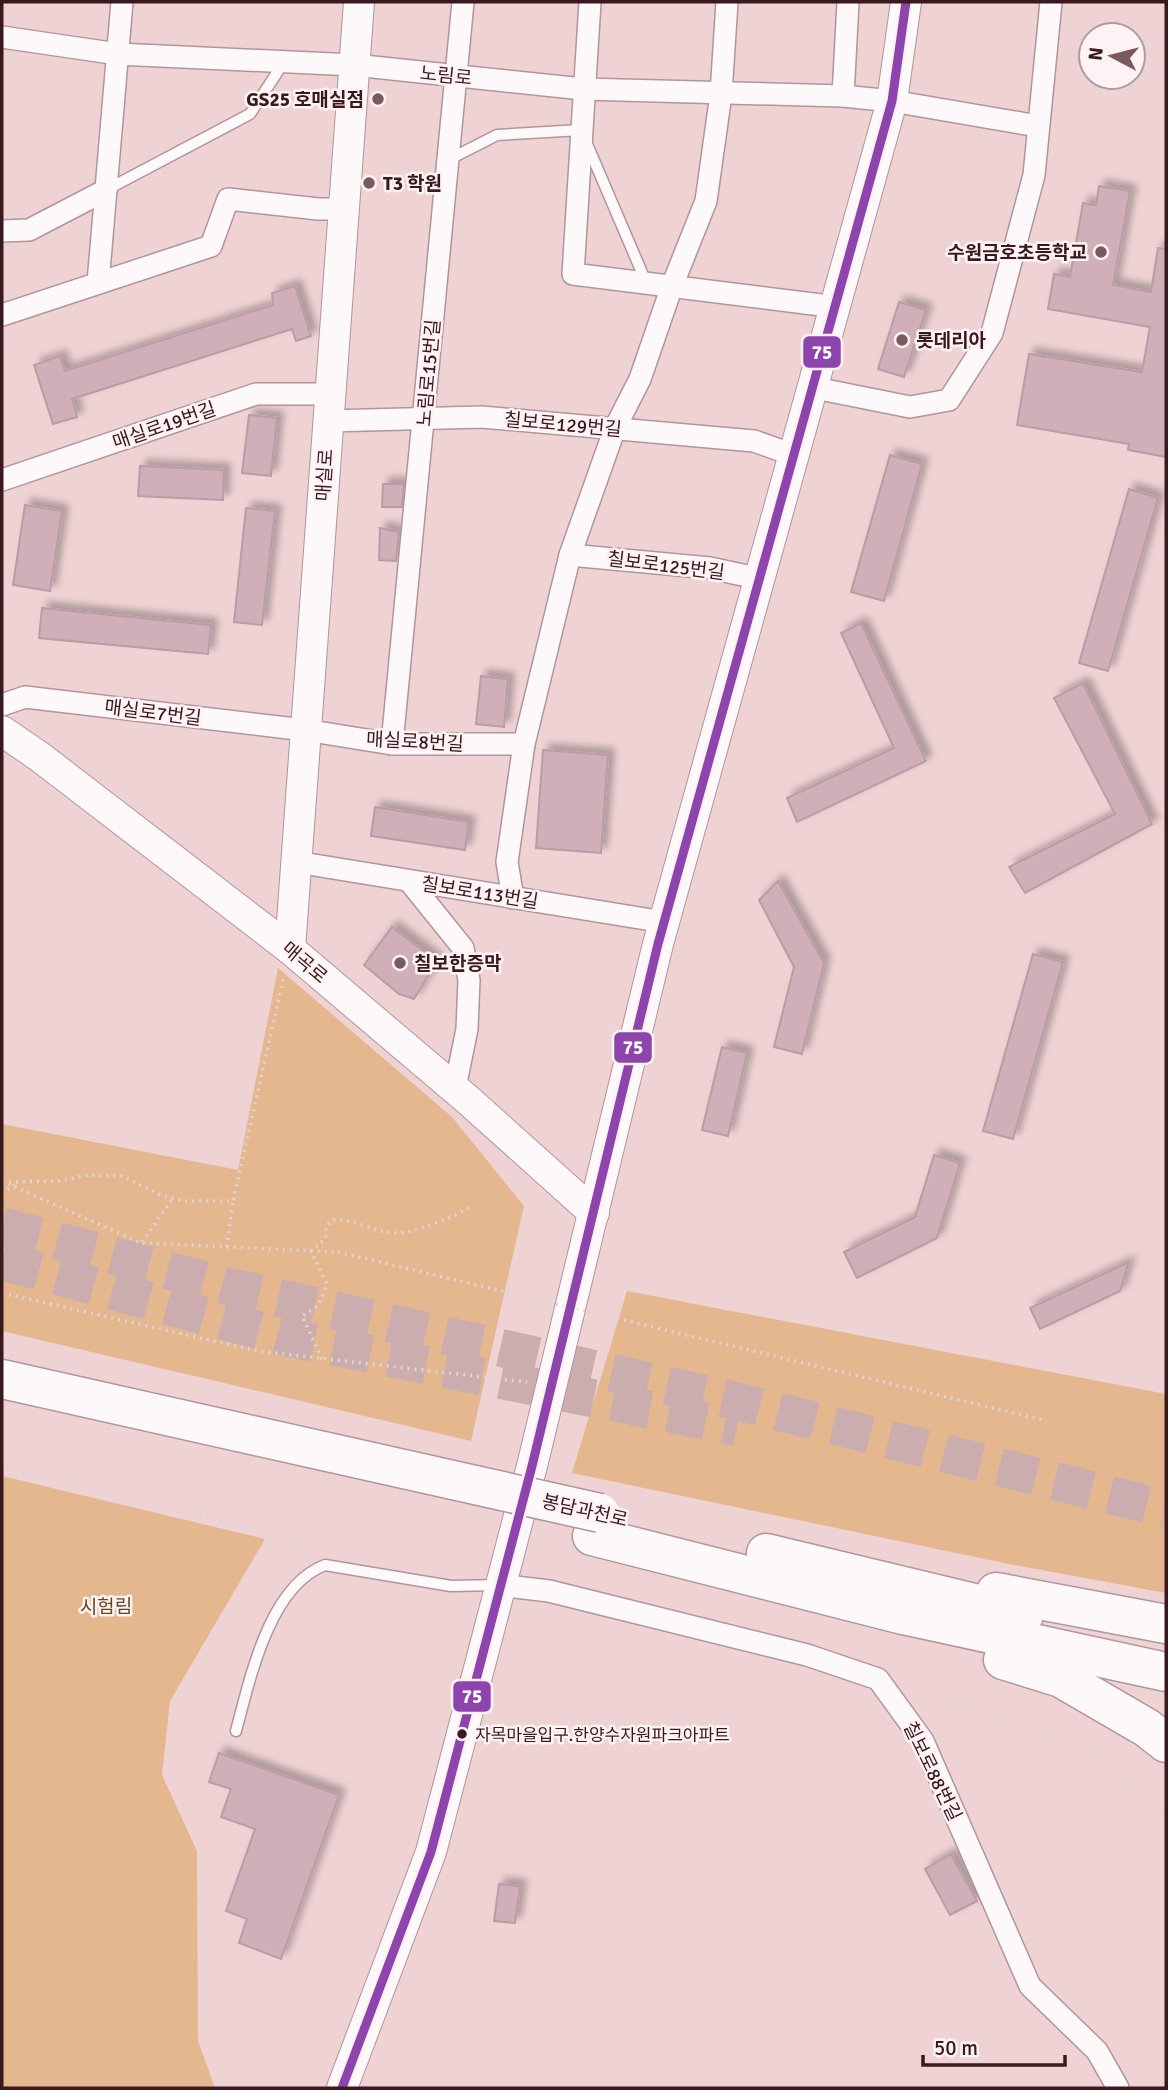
<svg xmlns="http://www.w3.org/2000/svg" width="1168" height="2090" font-family="Signika,'Noto Sans KR',sans-serif">
<style>
.green{fill:#e4b78e}
.building{fill:#d0afb9;stroke:#b99da4;stroke-width:2;filter:url(#shadow)}
.lines{fill:none;stroke-linecap:round;stroke-linejoin:round}
.highway-tunnel{stroke:#cbadb0;stroke-width:38;stroke-dasharray:38 19;stroke-linecap:butt}
.lane-casing{stroke:#b19598;stroke-width:13}
.street-casing{stroke:#b19598;stroke-width:24}
.secondary-casing{stroke:#b19598;stroke-width:32}
.highway-casing{stroke:#b19598;stroke-width:41}
.path{stroke:#dfd5d6;stroke-width:3.5;stroke-dasharray:2 5;stroke-linecap:butt}
.lane{stroke:#fdf8f9;stroke-width:10}
.street{stroke:#fdf8f9;stroke-width:21}
.secondary{stroke:#fdf8f9;stroke-width:30}
.highway{stroke:#fdf8f9;stroke-width:38}
.highway-bridge-casing{stroke:#b19598;stroke-width:41;stroke-linecap:butt}
.path-bridge{stroke:#dfd5d6;stroke-width:3.5;stroke-dasharray:2 5;stroke-linecap:butt}
.highway-bridge{stroke:#fdf8f9;stroke-width:38}
.bus-1-casing{stroke:#fdf3f4;stroke-width:14}
.bus-1{stroke:#8e44ad;stroke-width:9}
.poi-dot{fill:#795a5e;stroke:#fdf3f4;stroke-width:2.5}
.bus-dot{fill:#3a191e;stroke:#fdf3f4;stroke-width:2.5}
.labels{text-anchor:middle;stroke-width:5;stroke-linejoin:round;paint-order:stroke}
.bus-label{font-size:17px;fill:#3a191e;stroke:#fdf3f4;text-anchor:start}
.street-label{font-size:19px;fill:#3a191e;stroke:#fdf3f4}
.poi-label{font-size:19px;font-weight:bold;fill:#3a191e;stroke:#fdf3f4;text-anchor:start}
.park-label{font-size:19px;fill:#64461f;stroke:#fdf3f4}
.line-badge{stroke:#fdf3f4;stroke-width:2.5}
.badge-label{font-size:19px;text-anchor:middle;font-weight:bold;fill:#fff}
</style>
<defs>
<filter id="shadow"><feDropShadow dx="6" dy="-6" stdDeviation="3.5" flood-color="#0004"/></filter>
</defs>
<rect width="100%" height="100%" fill="#efd2d4"/>
<g class="green">
<path d="M 278,968 L 452,1117 L 524,1206 L 471,1441 L 2,1331 L 2,1124 L 238,1170 Z"/>
<path d="M 627,1291 L 1166,1394 L 1166,1593 L 1014,1565 L 572,1473 Z"/>
<path d="M 2,1476 L 265,1539 L 170,1701 L 162,1775 L 197,1851 L 198,2041 L 215,2088 L 2,2088 Z"/>
</g>
<g class="building">
<path d="M 1099,186 L 1130,191 L 1113,285 L 1151,292 L 1158,248 L 1166,249 L 1166,457 L 1128,450 L 1129,444 L 1017,425 L 1029,354 L 1142,372 L 1150,327 L 1048,309 L 1054,274 L 1070,277 L 1083,203 L 1096,205 Z"/>
<path d="M 295,286 L 311,336 L 296,341 L 292,329 L 72,399 L 77,417 L 53,424 L 34,365 L 60,356 L 65,371 L 273,305 L 272,293 Z"/>
<path d="M 899,302 L 926,310 L 904,377 L 878,369 Z"/>
<path d="M 249,415 L 277,418 L 271,476 L 242,473 Z"/>
<path d="M 890,455 L 922,464 L 884,601 L 851,592 Z"/>
<path d="M 140,466 L 224,470 L 223,500 L 138,496 Z"/>
<path d="M 383,484 L 404,484 L 402,507 L 382,507 Z"/>
<path d="M 1129,489 L 1158,498 L 1108,671 L 1079,663 Z"/>
<path d="M 25,505 L 62,511 L 50,591 L 13,585 Z"/>
<path d="M 246,508 L 275,511 L 262,625 L 234,622 Z"/>
<path d="M 380,528 L 399,532 L 396,561 L 379,560 Z"/>
<path d="M 42,608 L 211,625 L 208,654 L 39,638 Z"/>
<path d="M 861,623 L 926,761 L 797,822 L 787,798 L 894,748 L 841,633 Z"/>
<path d="M 481,676 L 508,679 L 504,727 L 476,724 Z"/>
<path d="M 1083,683 L 1152,824 L 1025,893 L 1009,867 L 1115,814 L 1054,698 Z"/>
<path d="M 543,750 L 608,755 L 601,853 L 536,848 Z"/>
<path d="M 375,807 L 469,822 L 465,850 L 371,836 Z"/>
<path d="M 778,881 L 824,963 L 802,1054 L 774,1047 L 794,967 L 759,900 Z"/>
<path d="M 392,927 L 437,961 L 414,999 L 399,994 L 364,965 Z"/>
<path d="M 1033,954 L 1063,962 L 1013,1139 L 983,1131 Z"/>
<path d="M 722,1047 L 747,1053 L 728,1136 L 702,1130 Z"/>
<path d="M 934,1155 L 960,1163 L 937,1238 L 857,1278 L 844,1252 L 915,1217 Z"/>
<path d="M 1129,1262 L 1120,1291 L 1040,1329 L 1030,1308 Z"/>
<path d="M 219,1753 L 339,1795 L 281,1959 L 239,1943 L 247,1919 L 226,1911 L 255,1829 L 221,1817 L 231,1789 L 209,1782 Z"/>
<path d="M 951,1854 L 977,1901 L 950,1915 L 925,1869 Z"/>
<path d="M 499,1884 L 520,1886 L 515,1923 L 494,1921 Z"/>
</g>
<g class="lines">
<g class="highway-tunnel">
<path d="M 2,1226 L 226,1286 L 732,1400 L 1166,1509"/>
<path d="M 2,1261 L 280,1336 L 737,1427"/>
</g>
<g class="lane-casing">
<g id="lane">
<path d="M 448,160 L 497,135 L 581,130 L 646,282"/>
<path d="M 106,190 L 250,114 L 284,62"/>
<path d="M 236,1731 C 250,1679 269,1586 325,1565 L 451,1586 L 499,1585"/>
</g>
</g>
<g class="street-casing">
<g id="street">
<path d="M 590,2 L 573,274 L 837,307"/>
<path d="M 2,37 L 118,54 L 354,65 L 583,89 L 843,96 L 892,101 L 1038,126"/>
<path d="M 843,96 L 848,2"/>
<path d="M 2,231 L 29,230 L 106,190"/>
<path d="M 98,283 L 122,2"/>
<path d="M 2,315 L 211,246 L 228,199 L 318,209 L 343,209"/>
<path d="M 815,388 L 910,407 L 949,400 L 992,333 L 1034,175 L 1051,2"/>
<path d="M 328,421 L 482,417 L 754,441 L 796,456"/>
<path d="M 2,480 L 256,394 L 330,394"/>
<path d="M 570,555 L 710,568 L 761,579"/>
<path d="M 2,705 L 25,697 L 305,730 L 392,744 L 524,744"/>
<path d="M 392,744 L 463,2"/>
<path d="M 296,862 L 664,922"/>
<path d="M 409,881 L 463,948 L 469,980 L 467,1029 L 455,1088"/>
<path d="M 513,898 L 507,862 L 524,744 L 570,555 L 615,428 L 640,379 L 672,286 L 706,201 L 721,94 L 727,2"/>
<path d="M 499,1585 L 549,1591 L 807,1655 L 878,1679 L 923,1741 L 1030,1986 L 1097,2051 L 1118,2088"/>
</g>
</g>
<g class="secondary-casing">
<g id="secondary">
<path d="M 2,731 L 40,757 L 290,949 L 468,1100 L 594,1213"/>
<path d="M 290,949 L 359,2"/>
<path d="M 342,2088 L 431,1852 L 532,1466 L 658,944 L 892,101 L 906,2"/>
</g>
</g>
<g class="highway-casing">
<g id="highway">
<path d="M 2,1379 L 475,1485"/>
<path d="M 592,1536 L 903,1615 L 1166,1672"/>
<path d="M 766,1553 L 1024,1615"/>
<path d="M 996,1592 L 1166,1624"/>
<path d="M 1003,1660 L 1061,1678 L 1147,1728 L 1166,1743"/>
</g>
</g>
<g class="path">
<path d="M 2,1181 L 141,1243 L 338,1252"/>
<path d="M 9,1182 L 59,1181 L 88,1175 L 122,1176 L 163,1196 L 185,1201 L 233,1201 L 284,976"/>
<path d="M 2,1194 L 14,1184"/>
<path d="M 142,1242 L 173,1198"/>
<path d="M 227,1247 L 233,1201"/>
<path d="M 2,1293 L 258,1351 L 527,1382"/>
<path d="M 322,1359 L 302,1316 L 318,1306 L 327,1284 L 311,1251 L 326,1238 L 326,1227 L 332,1220 C 355,1218 373,1233 396,1233 C 413,1234 457,1215 473,1206"/>
<path d="M 2,1468 L 303,1541 L 312,1556"/>
<path d="M 919,1706 L 935,1699 L 1072,1737 L 1111,1760 L 1166,1816"/>
</g>
<use href="#lane" class="lane"/>
<use href="#street" class="street"/>
<use href="#secondary" class="secondary"/>
<use href="#highway" class="highway"/>
<g class="highway-bridge-casing">
<path id="highway-bridge" d="M 475,1485 L 600,1513"/>
</g>
<path class="path-bridge" d="M 338,1252 L 1043,1420"/>
<use href="#highway-bridge" class="highway-bridge"/>
<g class="bus-1-casing">
<path id="bus-1" d="M 342,2088 L 431,1852 L 532,1466 L 658,944 L 892,101 L 906,2"/>
</g>
<use href="#bus-1" class="bus-1"/>
</g>
<g class="poi-dot">
<circle cx="378" cy="99" r="7"/>
<circle cx="369" cy="183" r="7"/>
<circle cx="1101" cy="252" r="7"/>
<circle cx="902" cy="340" r="7"/>
<circle cx="400" cy="963" r="7"/>
</g>
<circle class="bus-dot" cx="462" cy="1734" r="6"/>
<g class="labels">
<g class="bus-label">
<text x="475" y="1741">자목마을입구.한양수자원파크아파트</text>
</g>
<g class="street-label">
<text transform="translate(446 75) rotate(6)" y="7">노림로</text>
<text transform="translate(428 373) rotate(-85)" y="7">노림로15번길</text>
<text transform="translate(563 424) rotate(5)" y="7">칠보로129번길</text>
<text transform="translate(164 425) rotate(-19)" y="7">매실로19번길</text>
<text transform="translate(324 475) rotate(-86)" y="7">매실로</text>
<text transform="translate(666 565) rotate(7)" y="7">칠보로125번길</text>
<text transform="translate(153 712) rotate(7)" y="7">매실로7번길</text>
<text transform="translate(415 741) rotate(3)" y="7">매실로8번길</text>
<text transform="translate(480 892) rotate(9)" y="7">칠보로113번길</text>
<text transform="translate(305 962) rotate(40)" y="7">매곡로</text>
<text transform="translate(585 1510) rotate(13)" y="7">봉담과천로</text>
<text transform="translate(933 1771) rotate(64)" y="7">칠보로88번길</text>
</g>
<g class="poi-label">
<text x="364" y="106" text-anchor="end">GS25 호매실점</text>
<text x="383" y="190">T3 학원</text>
<text x="1087" y="259" text-anchor="end">수원금호초등학교</text>
<text x="916" y="347">롯데리아</text>
<text x="414" y="970">칠보한증막</text>
</g>
<g class="park-label">
<text x="106" y="1613">시험림</text>
</g>
</g>
<g class="line-badge">
<rect x="802" y="335" width="40" height="34" rx="7" fill="#8e44ad"/>
<rect x="613" y="1031" width="40" height="33" rx="7" fill="#8e44ad"/>
<rect x="452" y="1680" width="40" height="33" rx="7" fill="#8e44ad"/>
</g>
<g class="badge-label">
<text x="822" y="359">75</text>
<text x="633" y="1054">75</text>
<text x="472" y="1703">75</text>
</g>
<rect width="1168" height="2090" fill="none" stroke="#3a191e" stroke-width="7"/>
<g transform="translate(1112 56) rotate(277)"><circle r="33" fill="#fdf3f4" stroke="#af9c9e" stroke-width="2"/>
<path d="M0-5L12 26L0 18L-12 26Z" fill="#795a5e"/>
<text y="-10" font-size="19" font-weight="bold" text-anchor="middle" fill="#3a191e">N</text>
</g>
<path d="M923 2055v10h142v-10" fill="none" stroke="#3a191e" stroke-width="3.5"/>
<text x="934" y="2055" font-size="21" fill="#3a191e" stroke="#fdf3f4" stroke-width="5" paint-order="stroke">50 m</text>
</svg>
